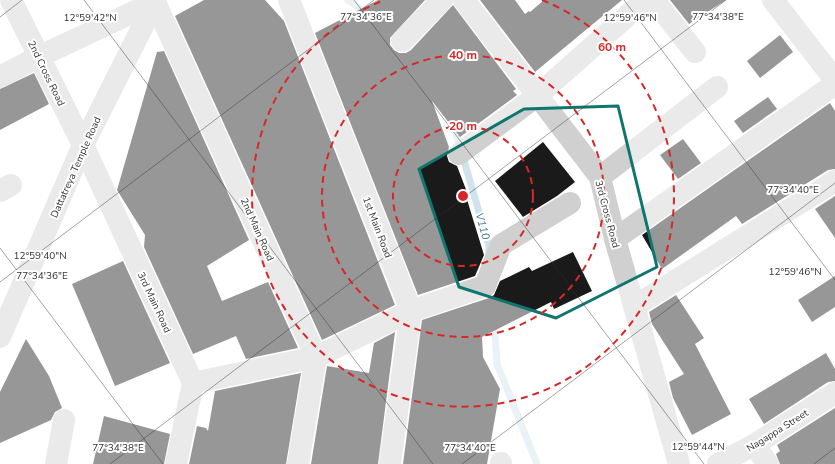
<svg xmlns="http://www.w3.org/2000/svg" width="835" height="464" font-family="'Nunito Sans',sans-serif">
<style>
.lines{fill:none;stroke-linecap:round;stroke-linejoin:round}
.stream{stroke:#cfe2ee;stroke-width:7}
.building{fill:#1a1a1a}
.minor{stroke:#d0d0d0;stroke-width:22}
.tertiary{stroke:#d0d0d0;stroke-width:22}
.marked{fill:none;stroke:#0f766e;stroke-width:3;stroke-linejoin:round}
.ticks{fill:none;stroke:#333;stroke-width:1;stroke-opacity:0.45}
.ring{fill:none;stroke:#d62828;stroke-width:2;stroke-dasharray:7 5}
.labels{text-anchor:middle;stroke-width:4;stroke-linejoin:round;paint-order:stroke}
.street-label{font-size:10px;fill:#333;stroke:#fff}
.water-label{font-size:11px;font-style:italic;fill:#3f7597;stroke:#fff}
.ticks-label{font-size:10px;text-anchor:middle;fill:#333;stroke:#fff;stroke-width:4;stroke-linejoin:round;paint-order:stroke}
.centre{fill:#d62828;stroke:#fff;stroke-width:2}
.ring-label{font-size:12px;text-anchor:middle;font-weight:bold;fill:#d62828;stroke:#fff;stroke-width:4;stroke-linejoin:round;paint-order:stroke}
</style>
<rect width="100%" height="100%" fill="#fff"/>
<g class="lines">
<g class="stream">
<path d="M 348,0 L 367,14"/>
<path d="M 453,123 L 489,246 L 489,256"/>
<path d="M 494,322 L 497,364 L 537,464"/>
</g>
</g>
<g class="building">
<path d="M 204,0 L 265,0 L 284,21 L 395,305 L 322,340 L 175,16 Z"/>
<path d="M 378,0 L 425,0 L 390,38 L 390,45 L 394,50 L 399,53 L 406,53 L 411,50 L 453,5 L 516,89 L 513,91 L 517,95 L 460,137 L 432,101 L 449,147 L 447,156 L 449,162 L 457,166 L 467,192 L 465,193 L 484,255 L 475,276 L 418,295 L 315,33 Z"/>
<path d="M 480,0 L 515,0 L 525,14 L 529,11 L 530,12 L 544,0 L 622,0 L 535,72 Z"/>
<path d="M 670,0 L 726,0 L 689,24 Z"/>
<path d="M 780,35 L 793,52 L 760,78 L 747,61 Z"/>
<path d="M 164,51 L 249,240 L 207,266 L 222,301 L 268,282 L 298,348 L 246,359 L 236,336 L 193,354 L 144,247 L 145,235 L 117,190 L 157,52 Z"/>
<path d="M 34,73 L 49,104 L 0,130 L 0,89 Z"/>
<path d="M 768,97 L 777,109 L 743,133 L 734,121 Z"/>
<path d="M 830,103 L 835,111 L 835,169 L 828,170 L 742,224 L 736,216 L 662,269 L 642,235 Z"/>
<path d="M 683,139 L 701,163 L 678,179 L 660,155 Z"/>
<path d="M 543,142 L 575,182 L 557,196 L 523,217 L 495,181 Z"/>
<path d="M 835,196 L 835,238 L 815,209 Z"/>
<path d="M 573,252 L 592,291 L 554,309 L 551,302 L 482,337 L 483,357 L 500,389 L 487,464 L 403,464 L 422,320 L 489,298 L 494,295 L 500,281 L 529,267 L 532,271 Z"/>
<path d="M 123,261 L 170,363 L 115,386 L 72,284 Z"/>
<path d="M 835,276 L 835,307 L 812,322 L 798,300 Z"/>
<path d="M 676,295 L 704,338 L 695,344 L 731,414 L 692,435 L 673,398 L 669,382 L 684,374 L 652,324 L 649,312 Z"/>
<path d="M 395,332 L 378,464 L 311,464 L 327,366 L 369,373 L 374,343 Z"/>
<path d="M 26,339 L 49,376 L 62,408 L 55,412 L 51,420 L 0,443 L 0,392 Z"/>
<path d="M 826,353 L 835,369 L 835,381 L 828,382 L 764,424 L 749,399 Z"/>
<path d="M 301,373 L 286,464 L 189,464 L 197,426 L 206,428 L 208,431 L 215,391 Z"/>
<path d="M 835,408 L 835,464 L 780,464 L 776,454 L 780,451 L 777,445 Z"/>
<path d="M 104,416 L 170,434 L 164,464 L 93,464 Z"/>
</g>
<g class="lines">
<g class="minor">
<path d="M 11,0 L 83,145 L 193,383 L 176,464"/>
<path d="M 289,0 L 411,311 L 390,464"/>
<path d="M 464,0 L 600,177 L 615,239 L 679,464"/>
<path d="M 654,0 L 695,52"/>
<path d="M 773,0 L 835,80"/>
<path d="M 402,41 L 442,0"/>
<path d="M 0,77 L 38,57 L 155,2 L 316,357 L 298,464"/>
<path d="M 459,154 L 537,96 L 645,0"/>
<path d="M 600,177 L 717,87"/>
<path d="M 0,191 L 11,185"/>
<path d="M 615,239 L 835,84"/>
<path d="M 635,306 L 835,181"/>
<path d="M 193,383 L 316,357 L 411,311 L 485,286 L 501,245 L 570,203"/>
<path d="M 754,445 L 768,464"/>
<path d="M 56,464 L 64,420"/>
<path d="M 501,464 L 501,463"/>
<path d="M 718,464 L 754,445 L 835,393"/>
</g>
<path class="tertiary" d="M 0,337 L 83,145 L 156,0"/>
</g>
<path d="M0 0H835V464H0ZM 618,106 L 657,267 L 556,318 L 459,287 L 419,169 L 524,109 Z" fill="#fff" fill-opacity=".55" fill-rule="evenodd"/>
<path class="marked" d="M 618,106 L 657,267 L 556,318 L 459,287 L 419,169 L 524,109 Z"/>
<path class="ticks" d="M 84,0 L 433,464M 354,0 L 704,464M 624,0 L 835,280M 0,17 L 22,0M 0,248 L 163,464M 0,282 L 374,0M 110,464 L 726,0M 462,464 L 835,183M 814,464 L 835,448"/>
<g class="ring">
<circle cx="463" cy="196" r="70"/>
<circle cx="463" cy="196" r="141"/>
<path d="M542 0A211 211 0 1 1 384 0"/>
</g>
<g class="labels">
<g class="street-label">
<text transform="translate(47 73) rotate(64)" y="4">2nd Cross Road</text>
<text transform="translate(75 167) rotate(-66)" y="4">Dattatreya Temple Road</text>
<text transform="translate(608 214) rotate(75)" y="4">3rd Cross Road</text>
<text transform="translate(378 227) rotate(69)" y="4">1st Main Road</text>
<text transform="translate(258 229) rotate(66)" y="4">2nd Main Road</text>
<text transform="translate(155 302) rotate(65)" y="4">3rd Main Road</text>
<text transform="translate(777 430) rotate(-32)" y="4">Nagappa Street</text>
</g>
<g class="water-label">
<text transform="translate(483 226) rotate(74)" y="4">V110</text>
</g>
</g>
<g class="ticks-label">
<text x="366" y="20">77°34'36"E</text>
<text x="718" y="20">77°34'38"E</text>
<text x="90" y="21">12°59'42"N</text>
<text x="630" y="21">12°59'46"N</text>
<text x="793" y="193">77°34'40"E</text>
<text x="40" y="259">12°59'40"N</text>
<text x="795" y="275">12°59'46"N</text>
<text x="42" y="279">77°34'36"E</text>
<text x="698" y="450">12°59'44"N</text>
<text x="118" y="451">77°34'38"E</text>
<text x="470" y="451">77°34'40"E</text>
</g>
<circle cx="463" cy="196" r="6" class="centre"/>
<g class="ring-label">
<text x="612" y="51">60 m</text>
<text x="463" y="59">40 m</text>
<text x="463" y="130">20 m</text>
</g>
</svg>
